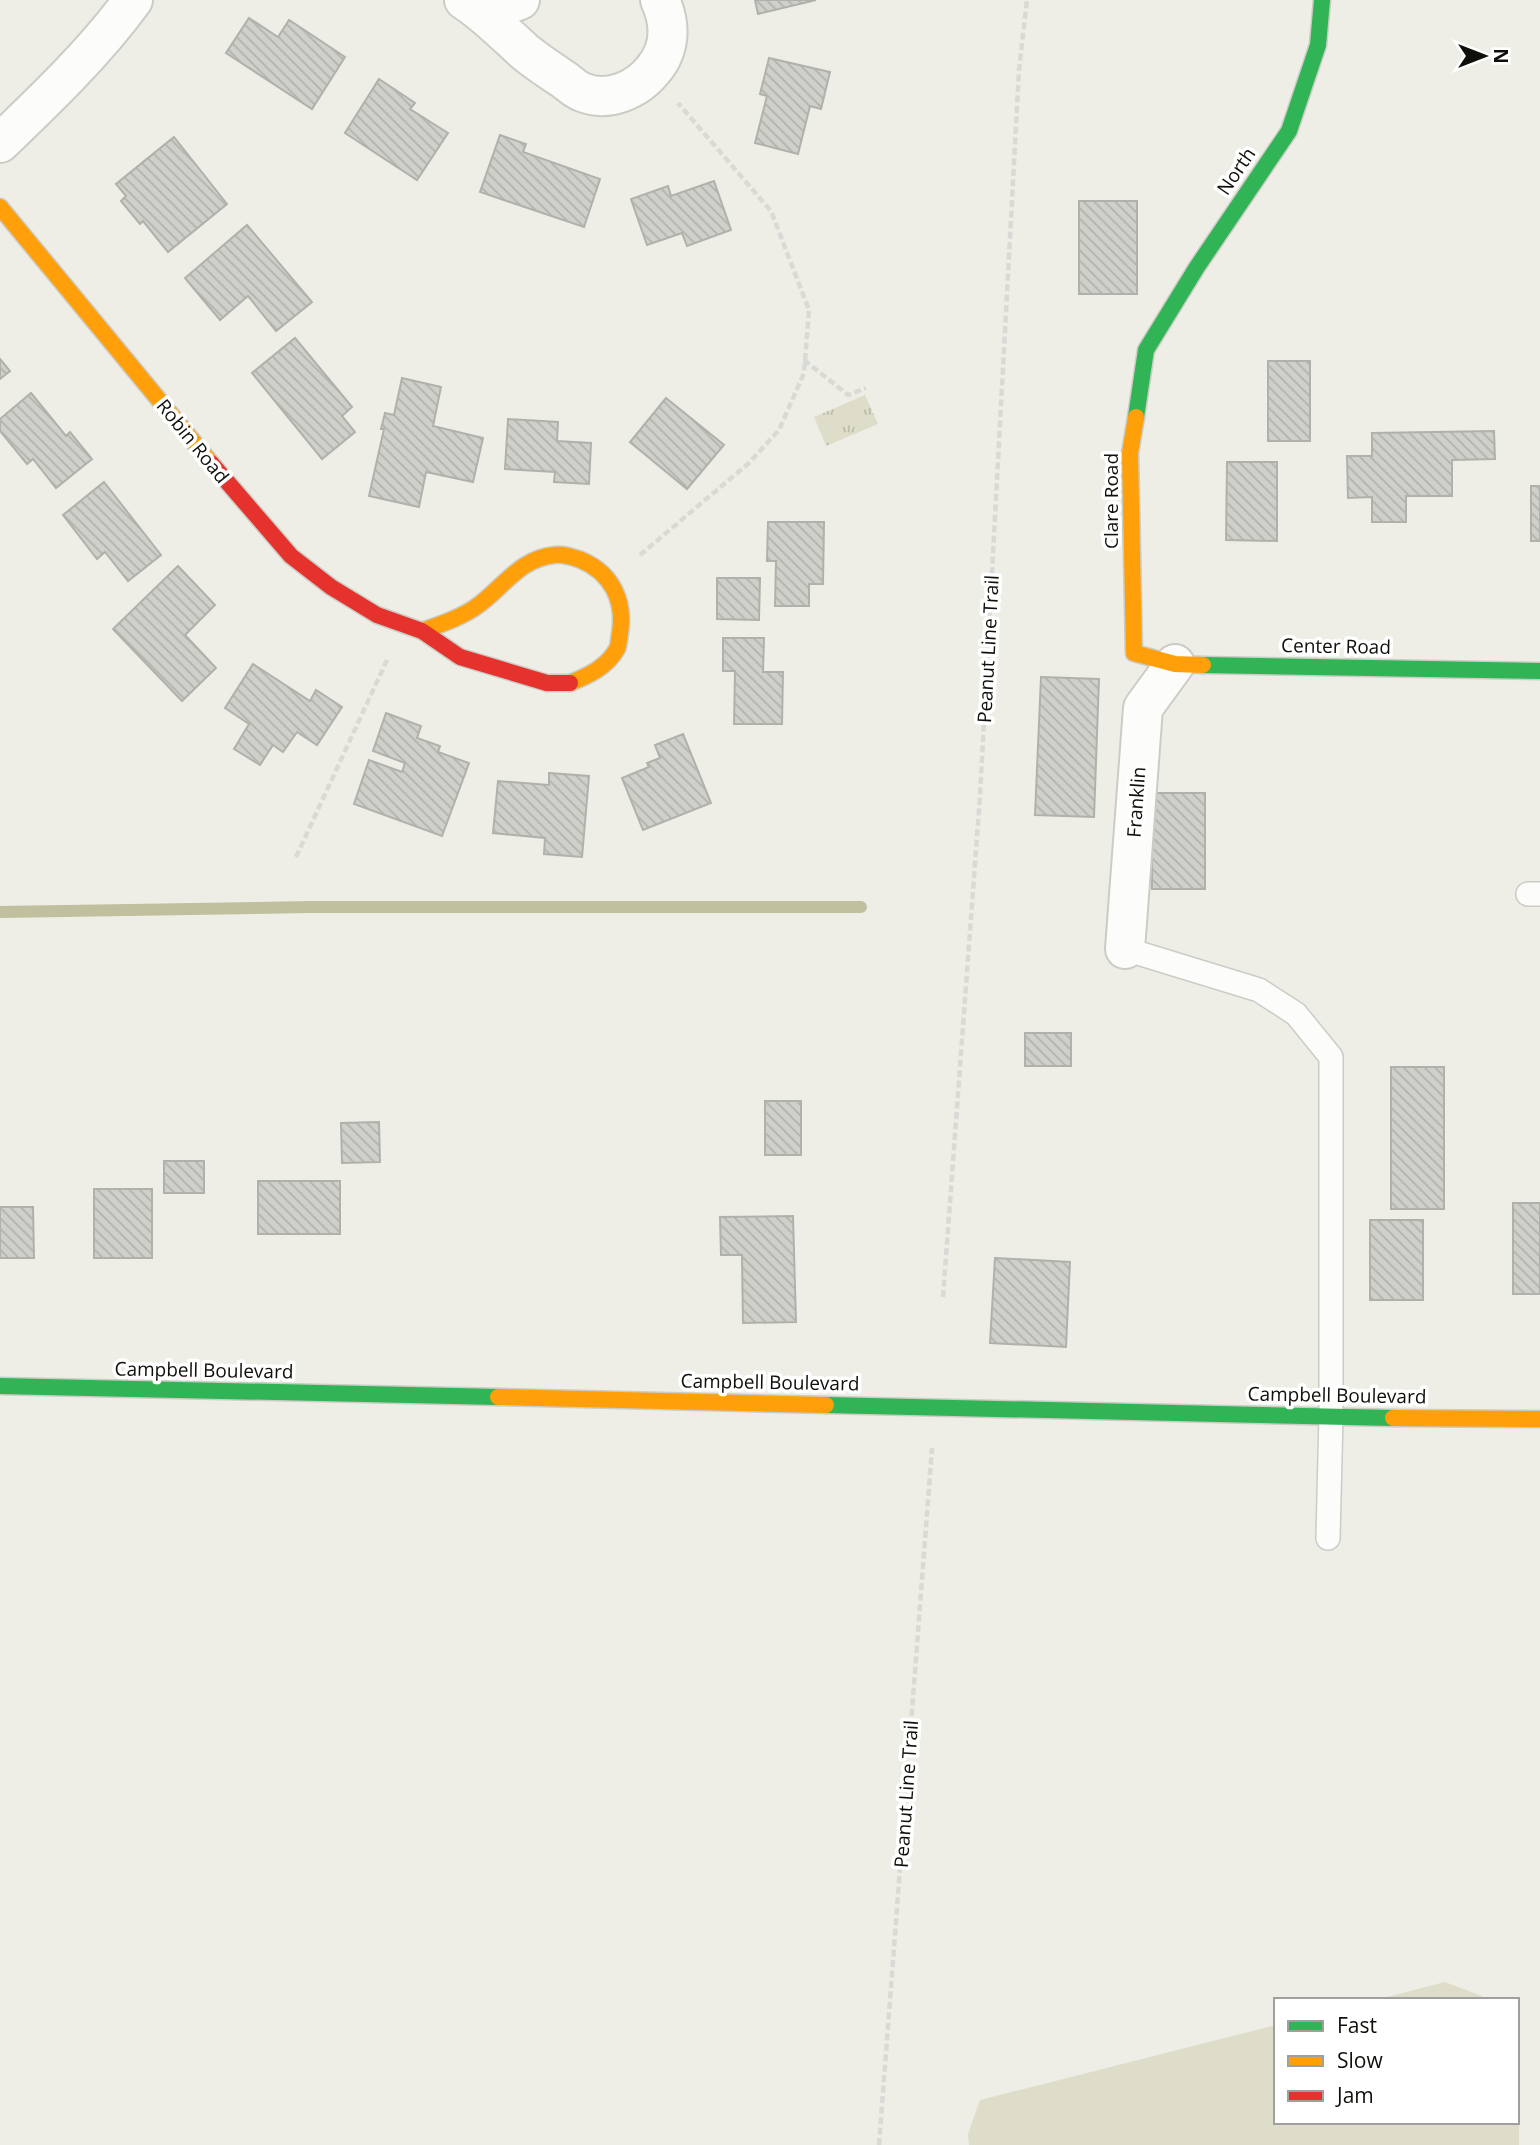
<svg xmlns="http://www.w3.org/2000/svg" width="1540" height="2145" font-family="'Open Sans',sans-serif">
<style>
.park{fill:url(#park-tufts)}
.pitch{fill:#ddddc9}
.lines{fill:none;stroke-linecap:round;stroke-linejoin:round}
.stream{stroke:#c0c09f;stroke-width:12}
.building{fill:url(#building-back-hatch);stroke:#b1b1ac;stroke-width:2}
.lane-casing{stroke:#ccccc6;stroke-width:26}
.street-casing{stroke:#ccccc6;stroke-width:42}
.fast-casing{stroke:#ccccc6;stroke-width:19}
.slow-casing{stroke:#ccccc6;stroke-width:19}
.jam-casing{stroke:#ccccc6;stroke-width:19}
.path{stroke:#d9d9d6;stroke-width:4.5;stroke-dasharray:7 3.5;stroke-linecap:butt}
.lane{stroke:#fcfcfb;stroke-width:23}
.street{stroke:#fcfcfb;stroke-width:38}
.fast{stroke:#30b455;stroke-width:16}
.slow{stroke:#ff9f0a;stroke-width:16}
.jam{stroke:#e5322d;stroke-width:16}
.labels{text-anchor:middle;stroke-width:7;stroke-linejoin:round;paint-order:stroke}
.street-label{font-size:19px;fill:#0f0f0b;stroke:#fff}
</style>
<defs>
<pattern id="park-tufts" width="24" height="20" patternUnits="userSpaceOnUse" patternTransform="scale(1.75)"><rect width="24" height="20" fill="#ddddc9"/><path d="M3 7l-1-3M5 7V3M7 7l1-3M15 17l-1-3M17 17v-4M19 17l1-3" fill="none" stroke="#bcbcab"/></pattern>
<pattern id="building-back-hatch" width="6" height="6" patternUnits="userSpaceOnUse" patternTransform="scale(1.75)"><rect width="6" height="6" fill="#d0d0cb"/><path d="M-1 5l2 2M0 0l6 6M5-1l2 2" fill="none" stroke="#b1b1ad"/></pattern>
</defs>
<rect width="100%" height="100%" fill="#eeeee7"/>
<path class="park" d="M 865,395 L 878,424 L 826,446 L 814,417 Z"/>
<g class="pitch">
<path d="M 1445,1982 L 1492,2000 L 1375,2000 Z"/>
<path d="M 1276,2025 L 1276,2122 L 1517,2122 L 1517,2085 L 1519,2096 L 1519,2145 L 969,2145 L 968,2134 L 980,2100 Z"/>
</g>
<g class="lines">
<path class="stream" d="M 0,912 L 311,907 L 861,907"/>
</g>
<g class="building">
<path d="M 755,0 L 816,0 L 758,14 Z"/>
<path d="M 249,18 L 278,37 L 289,20 L 345,57 L 312,109 L 226,53 Z"/>
<path d="M 769,58 L 830,72 L 821,109 L 810,106 L 798,154 L 755,143 L 767,96 L 760,94 Z"/>
<path d="M 379,79 L 415,103 L 410,109 L 448,133 L 417,180 L 345,133 Z"/>
<path d="M 500,135 L 526,144 L 523,152 L 600,179 L 584,227 L 480,192 Z"/>
<path d="M 174,137 L 227,204 L 168,252 L 143,221 L 140,224 L 121,201 L 126,196 L 116,184 Z"/>
<path d="M 714,181 L 731,230 L 687,246 L 682,233 L 647,245 L 631,199 L 668,186 L 671,196 Z"/>
<rect x="1079" y="201" width="58" height="93"/>
<path d="M 247,225 L 312,302 L 276,331 L 248,296 L 220,320 L 185,278 Z"/>
<path d="M 295,338 L 352,407 L 342,416 L 355,432 L 322,459 L 252,373 Z"/>
<path d="M 0,359 L 10,371 L 0,379 Z"/>
<rect x="1268" y="361" width="42" height="80"/>
<path d="M 402,378 L 441,387 L 433,426 L 483,438 L 473,482 L 426,472 L 419,507 L 369,496 L 384,429 L 381,429 L 385,413 L 394,415 Z"/>
<path d="M 31,393 L 66,436 L 70,432 L 92,459 L 56,488 L 33,459 L 27,464 L 0,431 L 0,419 Z"/>
<path d="M 666,398 L 724,445 L 687,489 L 630,442 Z"/>
<path d="M 508,419 L 558,422 L 557,441 L 591,443 L 589,484 L 554,482 L 555,472 L 505,469 Z"/>
<path d="M 1494,431 L 1495,459 L 1452,460 L 1452,496 L 1406,496 L 1406,522 L 1372,522 L 1372,497 L 1348,498 L 1347,456 L 1372,456 L 1372,433 Z"/>
<path d="M 1227,462 L 1277,462 L 1277,541 L 1226,540 Z"/>
<path d="M 104,482 L 161,555 L 128,581 L 105,552 L 97,559 L 63,515 Z"/>
<rect x="1531" y="486" width="9" height="55"/>
<path d="M 768,522 L 824,522 L 823,584 L 809,584 L 809,606 L 775,606 L 776,561 L 767,561 Z"/>
<path d="M 178,566 L 215,605 L 185,635 L 216,668 L 182,701 L 113,629 Z"/>
<path d="M 717,578 L 760,578 L 759,620 L 717,619 Z"/>
<path d="M 723,638 L 764,638 L 763,672 L 783,672 L 782,724 L 734,724 L 735,671 L 723,671 Z"/>
<path d="M 253,664 L 310,701 L 316,690 L 342,707 L 317,745 L 297,732 L 283,752 L 273,745 L 260,765 L 234,749 L 249,724 L 225,708 Z"/>
<path d="M 1041,677 L 1099,679 L 1094,817 L 1035,815 Z"/>
<path d="M 386,713 L 421,726 L 417,738 L 440,746 L 438,752 L 469,763 L 442,836 L 354,804 L 369,760 L 402,772 L 405,763 L 373,751 Z"/>
<path d="M 683,734 L 711,803 L 643,830 L 622,778 L 649,767 L 647,763 L 660,758 L 655,745 Z"/>
<path d="M 549,773 L 589,776 L 582,857 L 544,854 L 545,838 L 493,833 L 498,781 L 549,785 Z"/>
<rect x="1152" y="793" width="53" height="96"/>
<rect x="1025" y="1033" width="46" height="33"/>
<rect x="1391" y="1067" width="53" height="142"/>
<rect x="765" y="1101" width="36" height="54"/>
<path d="M 379,1122 L 380,1162 L 342,1163 L 341,1123 Z"/>
<rect x="164" y="1161" width="40" height="32"/>
<rect x="258" y="1181" width="82" height="53"/>
<rect x="94" y="1189" width="58" height="69"/>
<rect x="1513" y="1203" width="27" height="91"/>
<path d="M 0,1207 L 33,1207 L 34,1258 L 0,1258 Z"/>
<path d="M 793,1216 L 796,1322 L 743,1323 L 742,1255 L 721,1255 L 720,1217 Z"/>
<rect x="1370" y="1220" width="53" height="80"/>
<path d="M 995,1258 L 1070,1262 L 1066,1347 L 990,1343 Z"/>
</g>
<g class="lines">
<g class="lane-casing">
<g id="lane">
<path d="M 1528,894 L 1540,894"/>
<path d="M 1125,949 L 1259,990 L 1296,1014 L 1331,1057 L 1331,1416 L 1328,1538"/>
</g>
</g>
<g class="street-casing">
<g id="street">
<path d="M 464,0 C 487,15 505,34 525,52 C 536,61 548,69 560,77 C 567,81 574,89 582,92 C 608,103 637,90 653,70 C 671,49 671,24 660,0"/>
<path d="M 485,13 L 520,0"/>
<path d="M 0,143 C 47,98 95,52 133,0"/>
<path d="M 1125,949 L 1143,708 L 1175,664"/>
</g>
</g>
<g class="fast-casing">
<g id="fast">
<path d="M 1136,417 L 1146,350 L 1197,267 L 1289,131 L 1318,45 L 1322,0"/>
<path d="M 1203,665 L 1540,671"/>
<path d="M 0,1386 L 498,1397"/>
<path d="M 826,1405 L 1393,1418"/>
</g>
</g>
<g class="slow-casing">
<g id="slow">
<path d="M 0,207 L 211,463"/>
<path d="M 1136,417 L 1130,453 L 1134,653 L 1175,664 L 1203,665"/>
<path d="M 422,631 C 442,624 463,617 480,604 C 505,585 521,558 555,555 C 564,554 572,557 581,560 C 612,573 625,601 620,633 C 619,638 619,645 617,649 C 607,667 588,676 570,683"/>
<path d="M 498,1397 L 826,1405"/>
<path d="M 1393,1418 L 1540,1419"/>
</g>
</g>
<g class="jam-casing">
<path id="jam" d="M 211,463 L 291,556 L 331,587 L 377,615 L 422,631 L 460,657 L 547,683 L 570,683"/>
</g>
<g class="path">
<path d="M 804,360 L 848,395 L 866,388"/>
<path d="M 640,555 L 749,463 L 779,430 L 804,373 L 809,310 L 771,211 L 678,103"/>
<path d="M 296,857 L 387,660"/>
<path d="M 943,1297 L 980,796 L 1019,70 L 1027,0"/>
<path d="M 879,2145 L 932,1448"/>
</g>
<use href="#lane" class="lane"/>
<use href="#street" class="street"/>
<use href="#fast" class="fast"/>
<use href="#slow" class="slow"/>
<use href="#jam" class="jam"/>
</g>
<g class="labels">
<g class="street-label">
<text transform="translate(1236 171) rotate(-56)" y="7">North</text>
<text transform="translate(193 441) rotate(51)" y="7">Robin Road</text>
<text transform="translate(1111 501) rotate(-90)" y="7">Clare Road</text>
<text transform="translate(1336 646) rotate(1)" y="7">Center Road</text>
<text transform="translate(988 649) rotate(-87)" y="7">Peanut Line Trail</text>
<text transform="translate(1136 802) rotate(-86)" y="7">Franklin</text>
<text transform="translate(204 1370) rotate(1)" y="7">Campbell Boulevard</text>
<text transform="translate(770 1382) rotate(1)" y="7">Campbell Boulevard</text>
<text transform="translate(1337 1395) rotate(1)" y="7">Campbell Boulevard</text>
<text transform="translate(906 1794) rotate(-86)" y="7">Peanut Line Trail</text>
</g>
</g>
<rect x="1274" y="1998" width="245" height="126" fill="#ffffff" stroke="#9f9f9d" stroke-width="2"/>
<rect x="1288" y="2021" width="35" height="10" fill="#30b455" stroke="#9f9f9d" stroke-width="2"/>
<text x="1337" y="2033" font-size="21" fill="#0f0f0b">Fast</text>
<rect x="1288" y="2056" width="35" height="10" fill="#ff9f0a" stroke="#9f9f9d" stroke-width="2"/>
<text x="1337" y="2068" font-size="21" fill="#0f0f0b">Slow</text>
<rect x="1288" y="2091" width="35" height="10" fill="#e5322d" stroke="#9f9f9d" stroke-width="2"/>
<text x="1337" y="2103" font-size="21" fill="#0f0f0b">Jam</text>
<g transform="translate(1484 56) rotate(90)" stroke="#ffffff" stroke-width="5" paint-order="stroke">
<path d="M0-5L12 26L0 18L-12 26Z" fill="#0f0f0b"/>
<text y="-10" font-size="19" font-weight="bold" text-anchor="middle" fill="#0f0f0b">N</text>
</g>
</svg>
